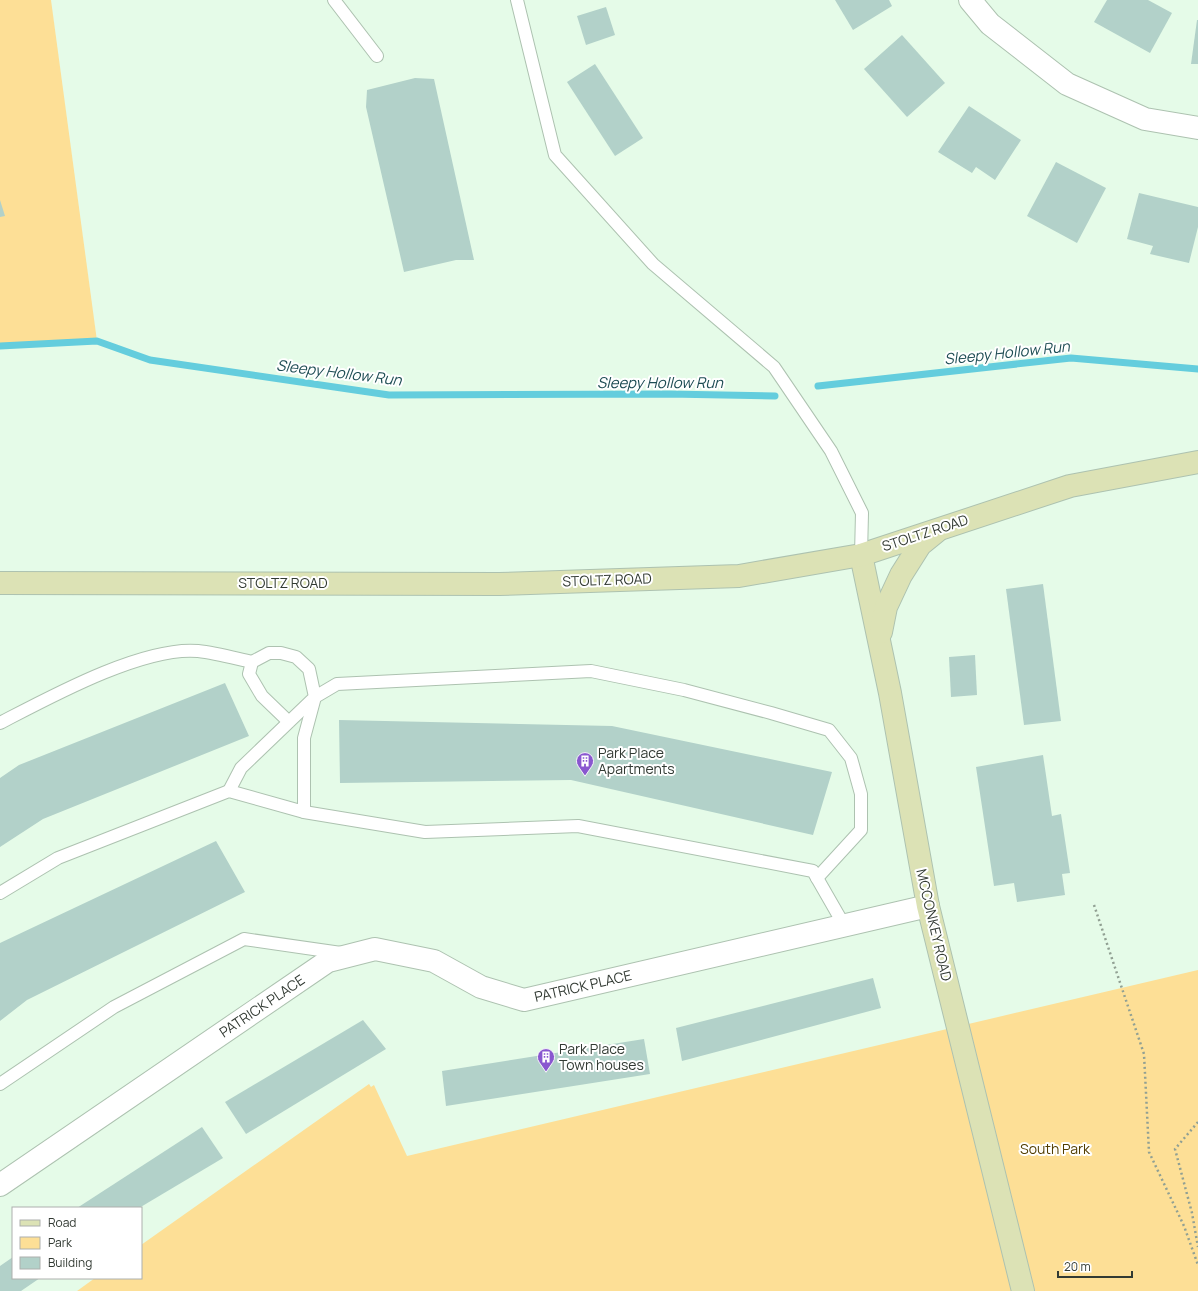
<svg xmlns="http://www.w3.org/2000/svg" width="1198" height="1291" font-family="Manrope,sans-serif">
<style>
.green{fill:#fddf96}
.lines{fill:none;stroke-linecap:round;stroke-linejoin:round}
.stream{stroke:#64cddd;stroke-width:7}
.building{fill:#b2d1c9}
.lane-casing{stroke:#adc2b0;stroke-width:14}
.street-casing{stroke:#adc2b0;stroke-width:24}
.secondary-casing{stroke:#adc2b0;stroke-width:24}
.path{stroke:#91a093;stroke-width:2.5;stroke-dasharray:2 3;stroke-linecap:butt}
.lane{stroke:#fff;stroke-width:12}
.street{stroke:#fff;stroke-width:22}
.secondary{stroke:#dce2b5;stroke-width:22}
.labels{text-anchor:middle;stroke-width:4;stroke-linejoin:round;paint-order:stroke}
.street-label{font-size:14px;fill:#323a33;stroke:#fff}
.poi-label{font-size:14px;fill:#323a33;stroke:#fff;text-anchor:start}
.park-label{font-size:14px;fill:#513d00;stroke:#fff}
.water-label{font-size:15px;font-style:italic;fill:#1d4c53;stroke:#fff}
</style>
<rect width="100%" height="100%" fill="#e5fbe8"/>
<g class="green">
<path d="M 0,0 L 51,0 L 97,341 L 0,348 Z"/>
<path d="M 1198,970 L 1198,1291 L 77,1291 L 95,1278 L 141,1278 L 141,1245 L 369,1084 L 371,1087 L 374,1085 L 407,1156 Z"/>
</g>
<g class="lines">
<g class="stream">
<path d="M 0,346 L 97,341 L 150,360 L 389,395 L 669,394 L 775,396"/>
<path d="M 818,386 L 1071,358 L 1198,369"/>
</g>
</g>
<g class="building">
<path d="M 835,0 L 889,0 L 892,6 L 853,30 Z"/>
<path d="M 1107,0 L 1148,0 L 1172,13 L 1150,53 L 1094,22 Z"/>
<path d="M 606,7 L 615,35 L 586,45 L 577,16 Z"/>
<path d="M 1197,20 L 1198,20 L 1198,64 L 1191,64 Z"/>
<path d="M 902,35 L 945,83 L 907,117 L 864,69 Z"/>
<path d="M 595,64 L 643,138 L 615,156 L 567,82 Z"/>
<path d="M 415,78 L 434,79 L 474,260 L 456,260 L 404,272 L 366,107 L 367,90 Z"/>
<path d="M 969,106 L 1021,140 L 995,180 L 976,167 L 972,173 L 938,152 Z"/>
<path d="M 1056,162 L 1106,188 L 1077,243 L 1027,216 Z"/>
<path d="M 1139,193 L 1198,207 L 1198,227 L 1189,263 L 1150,254 L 1153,246 L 1127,239 Z"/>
<path d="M 0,200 L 5,216 L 0,217 Z"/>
<path d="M 1043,584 L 1061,721 L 1024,725 L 1006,589 Z"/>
<path d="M 975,655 L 977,695 L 951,697 L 949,657 Z"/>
<path d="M 225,683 L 249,736 L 43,819 L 0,847 L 0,778 L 19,765 Z"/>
<path d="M 339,720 L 612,726 L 832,772 L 813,835 L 571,780 L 340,783 Z"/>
<path d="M 1043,755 L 1052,816 L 1061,814 L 1070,873 L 1062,874 L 1065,895 L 1017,902 L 1014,883 L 994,886 L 976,767 Z"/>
<path d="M 216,841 L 245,892 L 27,1000 L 0,1021 L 0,943 Z"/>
<path d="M 873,978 L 881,1008 L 682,1061 L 676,1028 Z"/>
<path d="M 363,1020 L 386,1049 L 246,1134 L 225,1102 Z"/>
<path d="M 644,1039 L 650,1074 L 446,1106 L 442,1071 Z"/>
<path d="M 202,1127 L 223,1158 L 139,1208 L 77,1208 Z"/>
<path d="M 13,1257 L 13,1278 L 40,1278 L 21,1291 L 0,1291 L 0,1266 Z"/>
</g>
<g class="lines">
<g class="lane-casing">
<g id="lane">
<path d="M 334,0 L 377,56"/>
<path d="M 517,0 L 555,155 L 653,264 L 774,367 L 831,451 L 862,513 L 861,555"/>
<path d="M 0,723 C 50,697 143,646 198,651 C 216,653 234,658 252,662"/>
<path d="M 229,791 L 241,768 L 315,697 L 309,669 L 296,657 L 281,653 L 269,653 L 252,662 L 249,674 L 262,696 L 289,722"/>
<path d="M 304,812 L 304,738 L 315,697 L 337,684 L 591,671 L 684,690 L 771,713 L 829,730 L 851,758 L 861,794 L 861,830 L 817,878"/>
<path d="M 0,893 L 58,858 L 229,791 L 304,812 L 425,832 L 578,826 L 813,871 L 844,925"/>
<path d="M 0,1084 L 114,1007 L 244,939 L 341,953"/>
</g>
</g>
<g class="street-casing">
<g id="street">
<path d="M 970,0 L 990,24 L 1067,84 L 1145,119 L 1198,128"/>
<path d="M 0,1185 L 328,961 L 375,949 L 434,961 L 481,987 L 524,1000 L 928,906"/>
</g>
</g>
<g class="secondary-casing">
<g id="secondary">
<path d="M 861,555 L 890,693 L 928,906 L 1023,1291"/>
<path d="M 0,583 L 499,584 L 739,576 L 861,555 L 1070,486 L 1198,462"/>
<path d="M 881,632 L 886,607 L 901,575 L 920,545 L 936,532"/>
</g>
</g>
<g class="path">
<path d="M 1094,905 L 1144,1054 L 1149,1152 L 1184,1226 L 1198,1265"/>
<path d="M 1198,1122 L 1175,1149 L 1192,1213 L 1198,1247"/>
</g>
<use href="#lane" class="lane"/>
<use href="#street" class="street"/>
<use href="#secondary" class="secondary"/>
</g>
<defs>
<g id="building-pin" transform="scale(0.9)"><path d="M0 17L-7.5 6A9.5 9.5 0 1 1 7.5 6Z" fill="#8957cf" stroke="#fff"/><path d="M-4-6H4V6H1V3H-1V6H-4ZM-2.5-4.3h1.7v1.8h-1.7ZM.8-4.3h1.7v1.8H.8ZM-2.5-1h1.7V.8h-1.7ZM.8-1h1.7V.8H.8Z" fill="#fff"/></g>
</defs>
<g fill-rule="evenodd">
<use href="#building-pin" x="585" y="761"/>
<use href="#building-pin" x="546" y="1057"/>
</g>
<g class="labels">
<g class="street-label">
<text transform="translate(925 533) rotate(-18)" y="5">STOLTZ ROAD</text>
<text transform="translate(607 580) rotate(-2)" y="5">STOLTZ ROAD</text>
<text x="283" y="588">STOLTZ ROAD</text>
<text transform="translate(934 925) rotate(77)" y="5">MCCONKEY ROAD</text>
<text transform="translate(583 986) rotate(-13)" y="5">PATRICK PLACE</text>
<text transform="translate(262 1006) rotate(-34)" y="5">PATRICK PLACE</text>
</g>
<g class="poi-label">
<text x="598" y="758">Park Place<tspan x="598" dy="16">Apartments</tspan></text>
<text x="559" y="1054">Park Place<tspan x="559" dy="16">Town houses</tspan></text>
</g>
<g class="park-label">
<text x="1055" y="1154">South Park</text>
</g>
<g class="water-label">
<text transform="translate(1007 353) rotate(-6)" y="5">Sleepy Hollow Run</text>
<text transform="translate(339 373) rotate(7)" y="5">Sleepy Hollow Run</text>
<text x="660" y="388">Sleepy Hollow Run</text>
</g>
</g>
<rect x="12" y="1207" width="130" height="72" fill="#ffffff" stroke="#adb0ad"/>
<rect x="20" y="1220" width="20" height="6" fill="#dce2b5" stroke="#adb0ad"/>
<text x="48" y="1227" font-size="12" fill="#323a33">Road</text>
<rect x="20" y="1237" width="20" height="12" fill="#fddf96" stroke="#adb0ad"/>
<text x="48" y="1247" font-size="12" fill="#323a33">Park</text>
<rect x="20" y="1257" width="20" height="12" fill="#b2d1c9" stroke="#adb0ad"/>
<text x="48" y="1267" font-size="12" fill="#323a33">Building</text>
<path d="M1058 1271v6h74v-6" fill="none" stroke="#323a33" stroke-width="2"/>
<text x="1064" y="1271" font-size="12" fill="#323a33" stroke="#ffffff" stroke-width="3" paint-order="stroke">20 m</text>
</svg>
